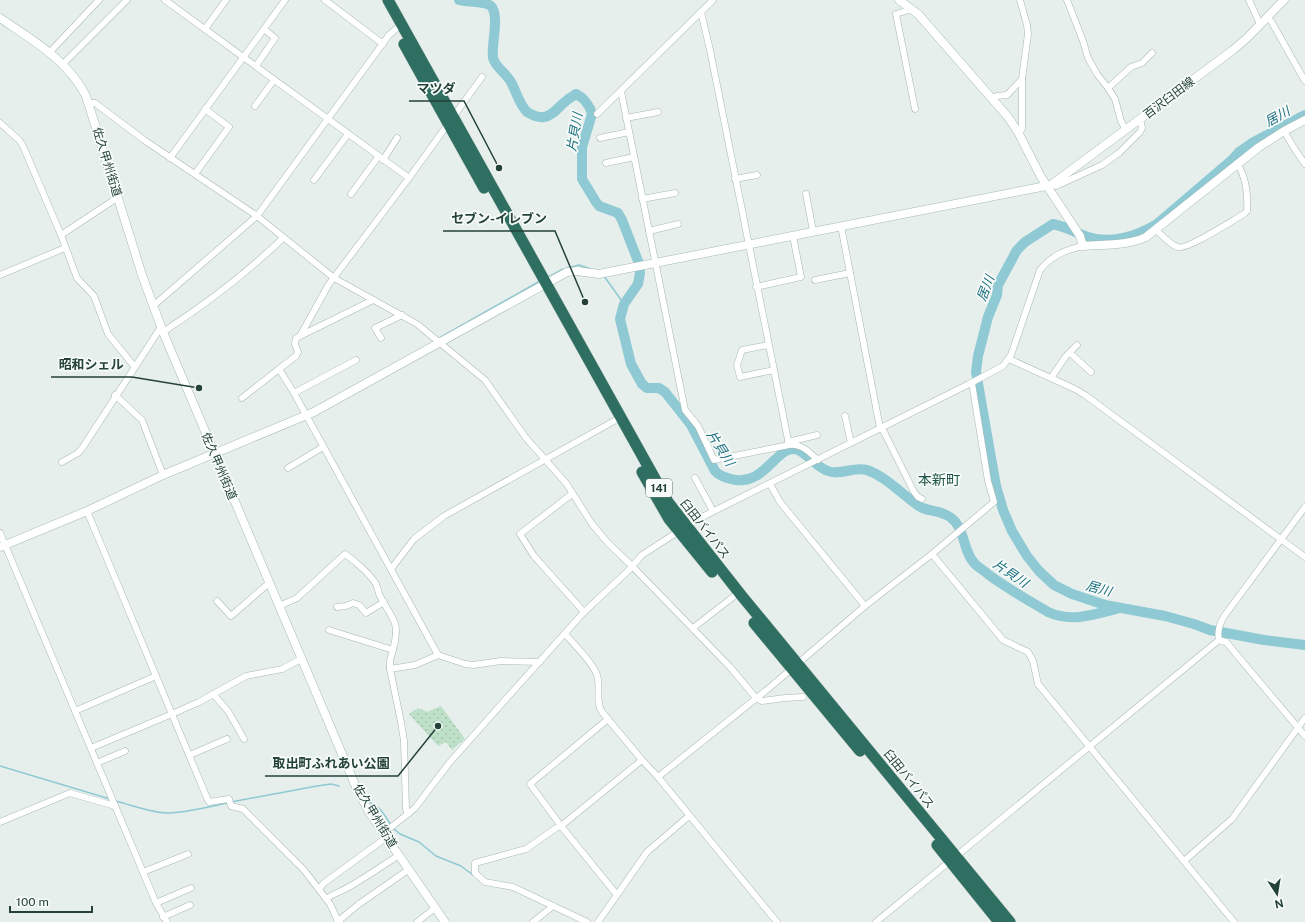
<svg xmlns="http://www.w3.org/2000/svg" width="1305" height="922" font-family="'Public Sans','Noto Sans JP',sans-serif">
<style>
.park{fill:url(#park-dots)}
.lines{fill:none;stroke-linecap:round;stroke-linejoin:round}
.stream{stroke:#8ec9d4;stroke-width:1.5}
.river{stroke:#8ec9d4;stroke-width:10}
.street-casing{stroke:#a8b8b2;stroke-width:7}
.secondary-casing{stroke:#a4bbb3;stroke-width:9}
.highway-casing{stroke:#c2cac8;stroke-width:12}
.street{stroke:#fff;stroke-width:6}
.secondary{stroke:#fff;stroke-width:8}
.highway{stroke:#2f6f62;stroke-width:11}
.labels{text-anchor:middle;stroke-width:3.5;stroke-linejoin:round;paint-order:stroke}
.shield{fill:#f7fbf9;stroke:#637a73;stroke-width:1}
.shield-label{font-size:11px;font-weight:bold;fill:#24423a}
.street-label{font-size:12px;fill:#24423a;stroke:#f7fbf9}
.water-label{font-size:13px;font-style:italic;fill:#1c6f80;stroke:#f7fbf9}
.quarter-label{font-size:14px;fill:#1f5548;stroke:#f7fbf9}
.leader{fill:none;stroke:#24423a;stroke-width:1.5}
.callout-dot{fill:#24423a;stroke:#f7fbf9;stroke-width:1.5}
.callout-label{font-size:13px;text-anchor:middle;font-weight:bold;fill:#24423a;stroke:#f7fbf9;stroke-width:3.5;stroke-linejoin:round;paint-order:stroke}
</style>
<defs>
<pattern id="park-dots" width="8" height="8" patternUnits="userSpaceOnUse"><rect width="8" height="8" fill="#bfe0c8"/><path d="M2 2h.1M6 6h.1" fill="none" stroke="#a4c1ad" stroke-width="1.8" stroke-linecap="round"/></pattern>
</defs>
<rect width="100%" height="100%" fill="#e6efeb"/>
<path class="park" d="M 441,706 L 465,739 L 452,750 L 446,742 L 438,746 L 409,714 L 418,708 L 427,712 Z"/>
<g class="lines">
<g class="stream">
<path d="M 567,268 L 579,265 L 594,270"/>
<path d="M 604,276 L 624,304"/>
<path d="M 547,278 L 563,269"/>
<path d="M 441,337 L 540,281"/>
<path d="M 0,766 L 110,799"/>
<path d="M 115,801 C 132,805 149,812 166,813 C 186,813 208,807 227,803"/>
<path d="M 231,802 L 317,786 L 331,784 L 339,786"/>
<path d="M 368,802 C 380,805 384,815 391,825"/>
<path d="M 393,828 L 400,834 L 419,842 L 436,856 L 461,866 L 473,875"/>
</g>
<g class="river">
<path d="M 459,0 C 470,3 483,0 491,6 C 500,16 491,44 493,58 C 495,67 506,73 511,82 C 516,91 519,104 527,112 C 532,115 538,118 544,117 C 553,116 559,106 566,101 C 569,98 573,96 576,94 C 584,98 590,106 592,114 L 582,147 L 582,179 L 596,202 L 599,206 L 618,213 L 622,220 L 638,261 L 640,273 L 638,284 L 624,304 L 620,319 L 631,364 L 642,384 L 647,388 L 659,388 L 665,392 L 691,425 L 715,471 C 720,476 724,477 731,479 C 765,489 778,441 798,450 C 809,455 816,467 828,471 C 840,476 854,466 867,470 C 887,477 901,494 919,506 C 928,512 940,510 950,517 C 966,528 962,551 975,564 C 979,568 985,571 989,575 C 1008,589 1028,600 1048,612 C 1072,623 1096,614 1120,608"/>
<path d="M 1305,115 L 1252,143 L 1239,152 L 1233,159 L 1157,224 C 1136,237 1109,245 1085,236 C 1072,231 1067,227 1053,224 L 1025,242 L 1017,250 L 998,285 L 997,295 L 988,317 L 978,356 L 976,372 L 996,486 L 1003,510 L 1012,531 L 1027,556 L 1039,571 L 1054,585 L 1072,594 L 1105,605 L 1165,616 L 1194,624 L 1210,630 L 1264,640 L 1305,645"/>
</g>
<g class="street-casing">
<g id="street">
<path d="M 165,0 L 409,178"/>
<path d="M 325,0 L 383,44"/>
<path d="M 1067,0 L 1083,41 L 1088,58 L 1097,74 L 1108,88 L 1115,99 L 1121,121 L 1126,130"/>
<path d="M 1249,0 L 1260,24"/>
<path d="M 912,9 L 896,14 L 915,109"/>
<path d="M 701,12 L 710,50 L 789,445 C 801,443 809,452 818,460"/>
<path d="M 1267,17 L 1271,21 L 1305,81"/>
<path d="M 205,29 L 226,0"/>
<path d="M 49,53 L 99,0"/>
<path d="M 63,64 L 127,0"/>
<path d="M 256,66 L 275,38 L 264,29"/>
<path d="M 1108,88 L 1131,67 L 1142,63 L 1152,53"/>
<path d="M 621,91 L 685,410 L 698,426 L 714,460 L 789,445"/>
<path d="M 992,98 L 997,96 L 1007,95 L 1022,79"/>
<path d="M 89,103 L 95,103 L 144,140 L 257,216 L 334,278 L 417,324 L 485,380 L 526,438 L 566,483 L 592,524 L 608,543 L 632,566 L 730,667 L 756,698 L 762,701 L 785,698 L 803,697"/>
<path d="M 255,106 L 274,80"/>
<path d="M 597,114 L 713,0"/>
<path d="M 626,118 L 658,112"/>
<path d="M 0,123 L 19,140 L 23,146 L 61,235 L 77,278 L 94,296 L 108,334 L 134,366"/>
<path d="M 1284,131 L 1294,148 L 1305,164"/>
<path d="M 1018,132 L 1022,129 L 1022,79 L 1028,34 L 1027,25 L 1020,0"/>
<path d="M 600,138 L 629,132"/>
<path d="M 170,158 L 285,0"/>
<path d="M 383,160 L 397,138"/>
<path d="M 606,163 L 634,157"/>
<path d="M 195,174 L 229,127 L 205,109"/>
<path d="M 735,179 L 757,175"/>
<path d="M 314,180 L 348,134"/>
<path d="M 1052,184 L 1056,186 L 1102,165 L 1119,153 L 1140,132 L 1142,128 L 1140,119"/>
<path d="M 351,194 L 378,157"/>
<path d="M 806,194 L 813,231"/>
<path d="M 642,199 L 675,193"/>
<path d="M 841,226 L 880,428 L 883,430 L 914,492 L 918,497 L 922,499"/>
<path d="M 1156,230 C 1162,235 1170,245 1178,247 C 1186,251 1233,220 1244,214 L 1247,211 C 1248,195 1246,177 1237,163"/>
<path d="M 649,231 L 678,224"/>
<path d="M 61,235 L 117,198"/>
<path d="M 0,275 L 65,248"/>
<path d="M 815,280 L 850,273"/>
<path d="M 756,287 L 801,277 L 793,236"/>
<path d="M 373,300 L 296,338 L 295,344 L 298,352 L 296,356 L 279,369 L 294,393 L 438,655"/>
<path d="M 153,306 L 257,216 L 389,35 L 396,29"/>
<path d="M 163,332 C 206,304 246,274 283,238"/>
<path d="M 300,336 L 329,284 L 409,178 L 482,77"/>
<path d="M 381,338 L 375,328 L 402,315"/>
<path d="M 768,345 L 742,350 L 737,365 L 740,377 L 774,370"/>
<path d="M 1070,353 L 1091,372"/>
<path d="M 1009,359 L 1075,389 L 1085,395 L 1305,557"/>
<path d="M 1051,378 L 1066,356 L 1077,345"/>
<path d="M 294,393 L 356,360"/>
<path d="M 115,395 L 142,420 L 163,475"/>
<path d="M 242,398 L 279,369"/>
<path d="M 845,416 L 851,443"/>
<path d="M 788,442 L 817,435"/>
<path d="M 62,462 L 78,453 L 83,447 L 161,327"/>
<path d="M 288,468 L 323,447"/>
<path d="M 695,478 L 713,511"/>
<path d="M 770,484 L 780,502 L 789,513 L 865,606"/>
<path d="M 572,494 L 520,534 L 534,556 L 584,612"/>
<path d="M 87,511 L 207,798 L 209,802 L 229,799 L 231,806 L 243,809 L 304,870 L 330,904 L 338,921 L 340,922"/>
<path d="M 0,533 L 156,903 L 167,922"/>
<path d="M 932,554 L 1003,640 L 1028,652 L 1033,661 L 1038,684 L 1234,922"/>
<path d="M 391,569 L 414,539 L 444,516 L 614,421"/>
<path d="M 217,601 L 231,616 L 269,583"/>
<path d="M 279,606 L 297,598 L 345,554 C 355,561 370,574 376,584 C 378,588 378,592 380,596 C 392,620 401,620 393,650"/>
<path d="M 337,607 L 346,606 L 353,603 L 359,605 L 366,613 L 384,602"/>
<path d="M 693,628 L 733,597"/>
<path d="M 329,630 L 393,650 L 390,660 L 390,669"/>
<path d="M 565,634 C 574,644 593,663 597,675 C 601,687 595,702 602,712 L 642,760 L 658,777 L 777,922"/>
<path d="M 1219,640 C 1217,632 1220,622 1225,615 L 1305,507"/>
<path d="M 213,694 L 228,711 L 244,739"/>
<path d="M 75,711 L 156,676"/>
<path d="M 608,719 L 530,784 L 561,826 L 617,895"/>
<path d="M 91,748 L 172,714 L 199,702 L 246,676 L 282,669 L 301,659"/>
<path d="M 190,755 L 227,739"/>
<path d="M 97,763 L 125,751"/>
<path d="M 658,777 L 768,689 L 865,606 L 932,554 L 994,502 L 988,481 L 972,383"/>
<path d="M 408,814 L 406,809 L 404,741 L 401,722 L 390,669 L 415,665 L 438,655 L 465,664 L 473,665 L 501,661 L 540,662"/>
<path d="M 0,822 L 70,793 L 115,806"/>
<path d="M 384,833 L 415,808 L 450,762 L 506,699 L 584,612 L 629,570 L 642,555 L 696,520 L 969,384 L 1003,366 L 1011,355 L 1040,270 C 1051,256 1065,250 1083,246"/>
<path d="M 1184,861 L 1232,819 L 1305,718"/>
<path d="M 143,872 L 188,854"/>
<path d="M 319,889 L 324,883 L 387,837"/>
<path d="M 326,899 C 334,893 345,890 354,884 C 369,875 384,865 399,855"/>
<path d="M 156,903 L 191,888"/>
<path d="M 163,917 L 190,905"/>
<path d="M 337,922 L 359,904 L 408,870"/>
<path d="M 417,922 L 435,908"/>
<path d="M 533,922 L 553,906"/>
<path d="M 587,922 L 513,887 L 485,882 L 475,873 L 475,863 L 526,849 L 556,828 L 561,826 L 642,760"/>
<path d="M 598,922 L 647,852 L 689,816"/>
<path d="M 876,922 L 1219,640 L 1226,642 L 1305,736"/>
</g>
</g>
<g class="secondary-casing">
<g id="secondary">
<path d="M 899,0 L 918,14 L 1008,117 L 1018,132 L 1041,177 L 1080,236 L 1083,246 C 1103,244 1127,246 1146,237 L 1259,147 L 1284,131 L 1305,120"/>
<path d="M 0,18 C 32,40 68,60 86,96 L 142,275 L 163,332 L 356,787 L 369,812 L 445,922"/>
<path d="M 0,547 L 87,511 L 163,475 L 314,412 L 567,272 L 577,271 L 599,274 L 1051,185 L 1233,50 L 1247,38 L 1284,0"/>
</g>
</g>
<g class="highway-casing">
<g id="highway">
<path d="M 388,0 L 668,502 L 741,595 L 1010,922"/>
<path d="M 404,44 L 484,188"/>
<path d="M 642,472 L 669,519 L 712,572"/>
<path d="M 754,623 L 860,751"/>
<path d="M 937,845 L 999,922"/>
</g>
</g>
<use href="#street" class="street"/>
<use href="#secondary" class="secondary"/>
<use href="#highway" class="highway"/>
</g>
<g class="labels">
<rect class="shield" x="646" y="479" width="26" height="18" rx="3"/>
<g class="shield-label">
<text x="659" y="492">141</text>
</g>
<g class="street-label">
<text transform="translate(1169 98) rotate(-37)" y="4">百沢臼田線</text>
<text transform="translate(107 162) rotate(73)" y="4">佐久甲州街道</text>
<text transform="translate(219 466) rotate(67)" y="4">佐久甲州街道</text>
<text transform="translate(705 529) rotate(52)" y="4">臼田バイパス</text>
<text transform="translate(909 779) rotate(51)" y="4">臼田バイパス</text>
<text transform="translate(375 816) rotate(59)" y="4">佐久甲州街道</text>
</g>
<g class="water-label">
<text transform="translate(1277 116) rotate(-29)" y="5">居川</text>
<text transform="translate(574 132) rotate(-80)" y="5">片貝川</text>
<text transform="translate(985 288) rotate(-69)" y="5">居川</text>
<text transform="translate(721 448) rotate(57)" y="5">片貝川</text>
<text transform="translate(1011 573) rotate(34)" y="5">片貝川</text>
<text transform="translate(1099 588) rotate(16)" y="5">居川</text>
</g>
<g class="quarter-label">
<text x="939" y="485">本新町</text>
</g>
</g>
<path class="leader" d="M499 168L464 101H409M585 302L555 231H443M199 388L132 377H51M438 726L398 776H265"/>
<g class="callout-dot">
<circle cx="499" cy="168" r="4"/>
<circle cx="585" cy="302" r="4"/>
<circle cx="199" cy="388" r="4"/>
<circle cx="438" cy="726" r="4"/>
</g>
<g class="callout-label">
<text x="436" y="93">マツダ</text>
<text x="499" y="223">セブン-イレブン</text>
<text x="91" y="369">昭和シェル</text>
<text x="331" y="768">取出町ふれあい公園</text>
</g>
<g transform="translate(1277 894) rotate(168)" stroke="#f7fbf9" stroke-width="3" paint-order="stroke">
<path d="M0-3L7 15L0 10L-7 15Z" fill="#24423a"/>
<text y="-6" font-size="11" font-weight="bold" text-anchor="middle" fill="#24423a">N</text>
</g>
<path d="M10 906v6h82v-6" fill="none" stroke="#24423a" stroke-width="2"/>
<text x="16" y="906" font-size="12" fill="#24423a" stroke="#f7fbf9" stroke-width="3" paint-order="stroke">100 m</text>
</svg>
